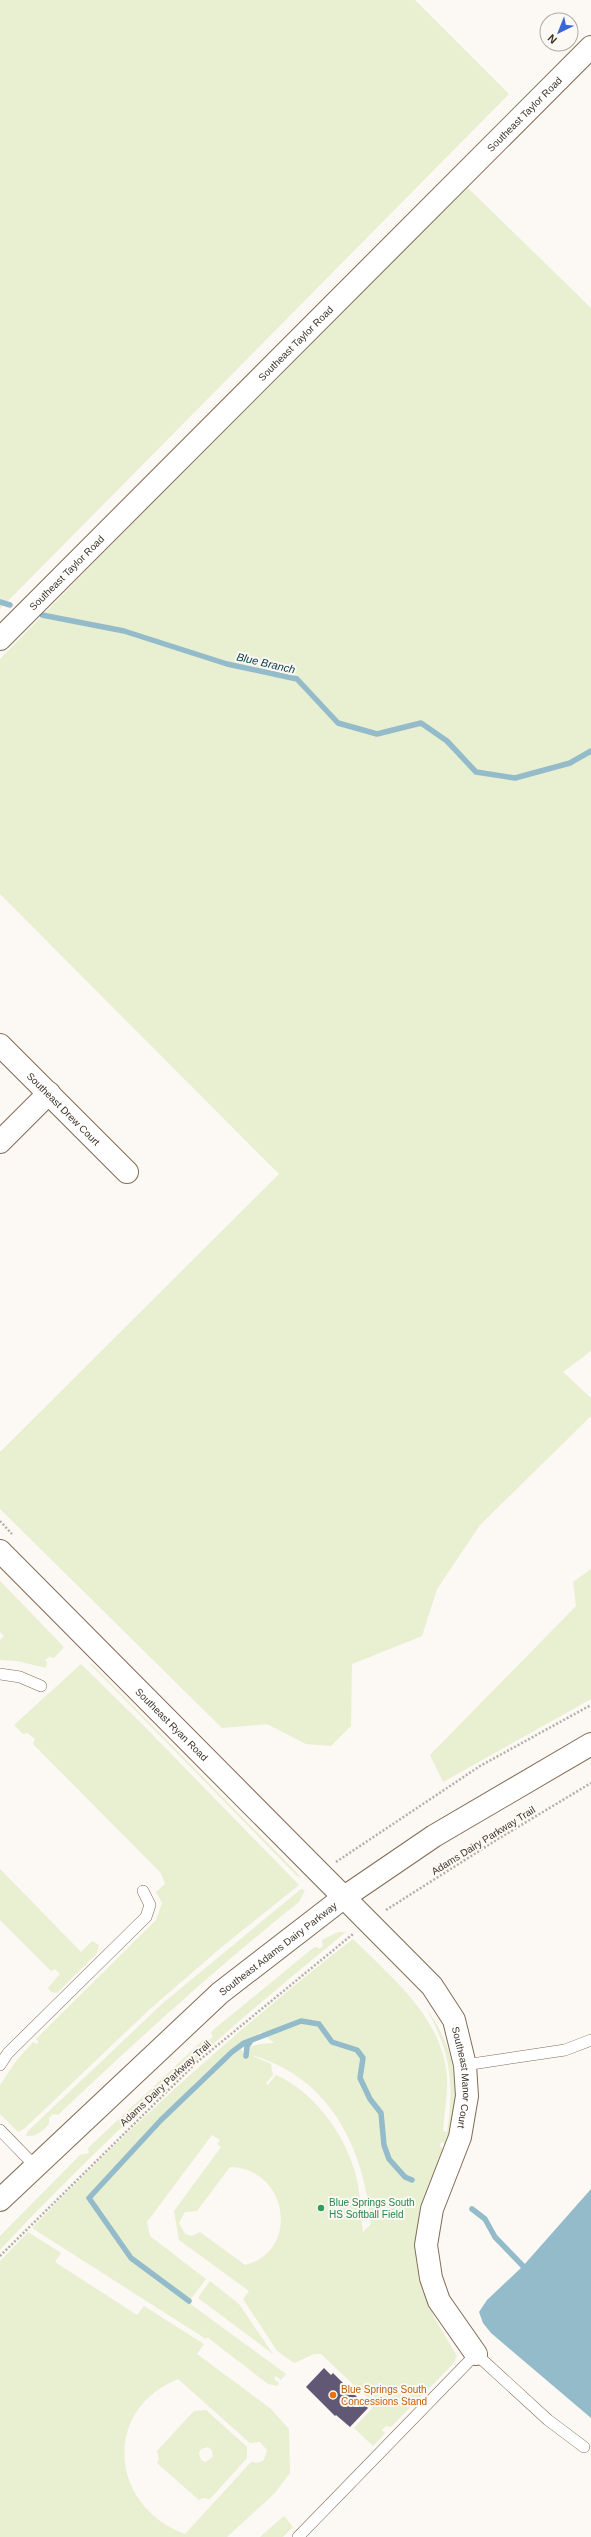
<svg xmlns="http://www.w3.org/2000/svg" width="591" height="2537" font-family="Helvetica,sans-serif">
<style>
.green{fill:#e9efd1;fill-rule:evenodd}
.water{fill:#94bbc9}
.lines{fill:none;stroke-linecap:round;stroke-linejoin:round}
.stream{stroke:#94bbc9;stroke-width:5.5}
.building{fill:#615875}
.service-casing{stroke:#826d57;stroke-width:12}
.minor-casing{stroke:#826d57;stroke-width:24}
.secondary-casing{stroke:#826d57;stroke-width:24}
.path{stroke:#b5afa8;stroke-width:2.5;stroke-dasharray:2 2;stroke-linecap:butt}
.service{stroke:#fff;stroke-width:11}
.minor{stroke:#fff;stroke-width:22}
.secondary{stroke:#fff;stroke-width:22}
.leisure-dot{fill:#2e9e5b;stroke:#fcf8f3;stroke-width:1.5}
.food-dot{fill:#e8710a;stroke:#fcf8f3;stroke-width:1.5}
.labels{text-anchor:middle;stroke-width:4;stroke-linejoin:round;paint-order:stroke}
.street-label{font-size:10px;fill:#3d342a;stroke:#fcf8f3}
.leisure-label{font-size:10px;fill:#27864d;stroke:#fcf8f3;text-anchor:start}
.food-label{font-size:10px;fill:#c56008;stroke:#fcf8f3;text-anchor:start}
.water-label{font-size:11px;font-style:italic;fill:#013d4c;stroke:#fcf8f3}
</style>
<rect width="100%" height="100%" fill="#fcf8f3"/>
<g class="green">
<path d="M 0,0 L 415,0 L 509,94 L 0,609 Z"/>
<path d="M 464,184 L 591,308 L 591,1351 L 563,1372 L 591,1398 L 591,1416 L 480,1525 L 437,1589 L 422,1636 L 352,1664 L 351,1726 L 331,1746 L 306,1744 L 267,1724 L 222,1728 L 0,1509 L 0,1452 L 279,1174 L 0,894 L 0,659 Z"/>
<path d="M 591,1569 L 591,1699 L 443,1782 L 430,1755 L 576,1606 L 573,1582 Z"/>
<path d="M 0,1581 L 64,1647 L 54,1658 L 49,1657 L 45,1660 L 47,1662 L 46,1668 L 17,1661 L 0,1660 L 0,1640 L 4,1636 L 0,1632 Z"/>
<path d="M 89,1663 L 93,1665 L 301,1877 L 297,1876 Z"/>
<path d="M 81,1664 L 142,1724 L 299,1885 L 223,1946 L 151,2008 L 25,2128 L 18,2132 L 0,2114 L 0,2085 L 16,2061 L 33,2042 L 36,2044 L 39,2042 L 36,2039 L 156,1920 L 162,1903 L 156,1892 L 165,1884 L 161,1873 L 33,1744 L 35,1739 L 27,1733 L 23,1734 L 14,1725 Z"/>
<path d="M 0,1869 L 81,1952 L 92,1941 L 99,1945 L 97,1953 L 57,1993 L 51,1992 L 48,1988 L 60,1974 L 55,1969 L 51,1971 L 0,1920 Z"/>
<path d="M 301,1889 L 305,1890 L 299,1902 C 215,1969 136,2041 58,2115 L 53,2114 L 49,2118 L 49,2124 C 42,2131 37,2137 26,2136 L 28,2131 L 163,2003 Z"/>
<path d="M 338,1932 L 346,1932 C 224,2031 107,2135 0,2250 L 0,2236 L 80,2155 L 89,2153 L 88,2148 L 203,2040 L 206,2038 L 209,2040 L 213,2037 L 211,2033 L 213,2030 L 313,1948 L 317,1947 L 319,1949 L 323,1946 L 322,1940 Z"/>
<path d="M 353,1939 C 393,1979 442,2017 447,2077 C 448,2095 444,2113 443,2131 L 447,2132 C 455,2083 450,2051 426,2008 C 456,2049 464,2096 445,2144 L 441,2142 L 440,2147 L 443,2148 L 421,2283 L 435,2319 L 457,2356 L 453,2364 L 391,2427 L 386,2426 L 382,2430 L 385,2433 L 373,2446 L 354,2428 L 375,2405 L 321,2354 L 314,2354 L 294,2363 L 277,2351 L 243,2299 L 249,2291 L 179,2240 L 174,2211 L 221,2147 L 217,2144 L 220,2140 L 212,2135 L 147,2222 L 150,2236 L 206,2279 L 190,2300 L 132,2257 L 92,2198 L 157,2127 L 229,2059 L 241,2049 L 246,2057 L 248,2056 L 249,2047 L 260,2044 L 274,2043 L 261,2032 L 233,2049 L 198,2080 L 87,2197 L 133,2262 L 286,2374 L 281,2380 L 276,2376 L 274,2379 L 279,2383 L 277,2386 L 268,2384 L 207,2337 L 206,2339 L 32,2228 C 132,2124 239,2027 353,1939 ZM 251,2055 C 330,2077 364,2148 371,2224 L 363,2232 C 360,2212 361,2192 355,2172 C 344,2133 313,2091 276,2075 L 268,2085 L 266,2083 L 273,2075 L 271,2064 ZM 230,2167 C 288,2168 301,2251 245,2265 L 200,2232 L 192,2236 L 185,2234 L 179,2223 L 185,2212 L 197,2211 Z"/>
<path d="M 28,2232 L 61,2253 L 55,2262 L 137,2315 L 144,2306 L 204,2344 L 197,2354 L 271,2409 L 289,2429 L 290,2473 L 274,2494 L 227,2537 L 0,2537 L 0,2261 ZM 178,2379 L 250,2443 L 260,2442 L 267,2450 L 264,2460 L 258,2463 L 251,2462 L 185,2534 C 110,2507 101,2410 178,2379 Z"/>
<path d="M 210,2281 L 239,2304 L 273,2354 L 198,2298 Z"/>
<path d="M 206,2410 L 247,2447 L 247,2458 L 210,2499 L 203,2498 L 199,2500 L 157,2463 L 159,2459 L 157,2451 L 194,2411 ZM 208,2447 L 212,2450 L 213,2457 L 205,2462 L 201,2460 L 199,2453 L 201,2449 Z"/>
<path d="M 284,2516 L 293,2527 L 283,2537 L 260,2537 Z"/>
</g>
<path class="water" d="M 591,2189 L 591,2418 L 491,2333 L 483,2323 L 479,2312 L 487,2300 L 523,2266 Z"/>
<g class="lines">
<g class="stream">
<path d="M 0,602 L 10,605"/>
<path d="M 42,615 L 124,631 L 227,664 L 297,679 L 338,723 L 377,734 L 421,723 L 447,741 L 476,772 L 515,778 L 570,763 L 591,751"/>
<path d="M 246,2056 L 247,2046 L 250,2042"/>
<path d="M 472,2209 L 485,2219 L 495,2237 L 523,2266"/>
<path d="M 189,2301 L 131,2258 L 89,2198 L 161,2120 L 232,2052 L 244,2043 L 301,2021 L 319,2024 L 332,2042 L 357,2050 L 363,2058 L 360,2078 L 370,2099 L 381,2113 L 384,2145 L 389,2159 L 405,2177 L 412,2180"/>
</g>
</g>
<path class="building" d="M 324,2368 L 331,2375 L 333,2373 L 368,2408 L 350,2427 L 336,2415 L 335,2416 L 306,2387 Z"/>
<g class="lines">
<g class="service-casing">
<g id="service">
<path d="M 0,1674 L 20,1677 L 41,1686"/>
<path d="M 0,2065 L 8,2053 L 146,1917 L 150,1905 L 143,1891"/>
<path d="M 465,2065 L 565,2050 L 591,2040"/>
<path d="M 0,2130 L 36,2167"/>
<path d="M 298,2537 L 476,2354 L 548,2420 L 584,2447"/>
</g>
</g>
<g class="minor-casing">
<g id="minor">
<path id="s1" d="M 0,639 L 591,47"/>
<path id="s2" d="M 0,1045 L 127,1172"/>
<path d="M 0,1142 L 49,1093"/>
<path id="s3" d="M 0,1551 L 432,1986 L 454,2020 L 465,2065 L 467,2096 L 460,2137 L 432,2209 L 426,2245 L 431,2278 L 439,2301 L 476,2354"/>
</g>
</g>
<g class="secondary-casing">
<g id="secondary">
<path id="s4" d="M 0,2200 L 220,1993 L 343,1898 L 434,1836 L 591,1744"/>
</g>
</g>
<g class="path">
<path d="M 0,1521 L 12,1534"/>
<path d="M 336,1862 L 480,1766 L 591,1705"/>
<path d="M 386,1910 L 498,1839 L 591,1783"/>
<path d="M 0,2256 L 197,2062 L 353,1934"/>
</g>
<use href="#service" class="service"/>
<use href="#minor" class="minor"/>
<use href="#secondary" class="secondary"/>
</g>
<circle class="leisure-dot" cx="321" cy="2208" r="4"/>
<circle class="food-dot" cx="333" cy="2395" r="4"/>
<g class="labels">
<g class="street-label">
<text dy="4" stroke="none"><textPath href="#s1" startOffset="742">Southeast Taylor Road</textPath></text>
<text dy="4" stroke="none"><textPath href="#s1" startOffset="418">Southeast Taylor Road</textPath></text>
<text dy="4" stroke="none"><textPath href="#s1" startOffset="94">Southeast Taylor Road</textPath></text>
<text dy="4" stroke="none"><textPath href="#s2" startOffset="90">Southeast Drew Court</textPath></text>
<text dy="4" stroke="none"><textPath href="#s3" startOffset="244">Southeast Ryan Road</textPath></text>
<text transform="translate(483 1840) rotate(-32)" y="4">Adams Dairy Parkway Trail</text>
<text dy="4" stroke="none"><textPath href="#s4" startOffset="375">Southeast Adams Dairy Parkway</textPath></text>
<text dy="4" stroke="none"><textPath href="#s3" startOffset="712">Southeast Manor Court</textPath></text>
<text transform="translate(165 2083) rotate(-43)" y="4">Adams Dairy Parkway Trail</text>
</g>
<g class="leisure-label">
<text x="329" y="2206">Blue Springs South<tspan x="329" dy="12">HS Softball Field</tspan></text>
</g>
<g class="food-label">
<text x="341" y="2393">Blue Springs South<tspan x="341" dy="12">Concessions Stand</tspan></text>
</g>
<g class="water-label">
<text transform="translate(266 663) rotate(13)" y="4">Blue Branch</text>
</g>
</g>
<g transform="translate(559 32) rotate(223)"><circle r="19" fill="#fcf8f3" stroke="#b0aaa3"/>
<path d="M0-3L7 15L0 10L-7 15Z" fill="#3c65d6"/>
<text y="-6" font-size="11" font-weight="bold" text-anchor="middle" fill="#3d342a">N</text>
</g>
</svg>
